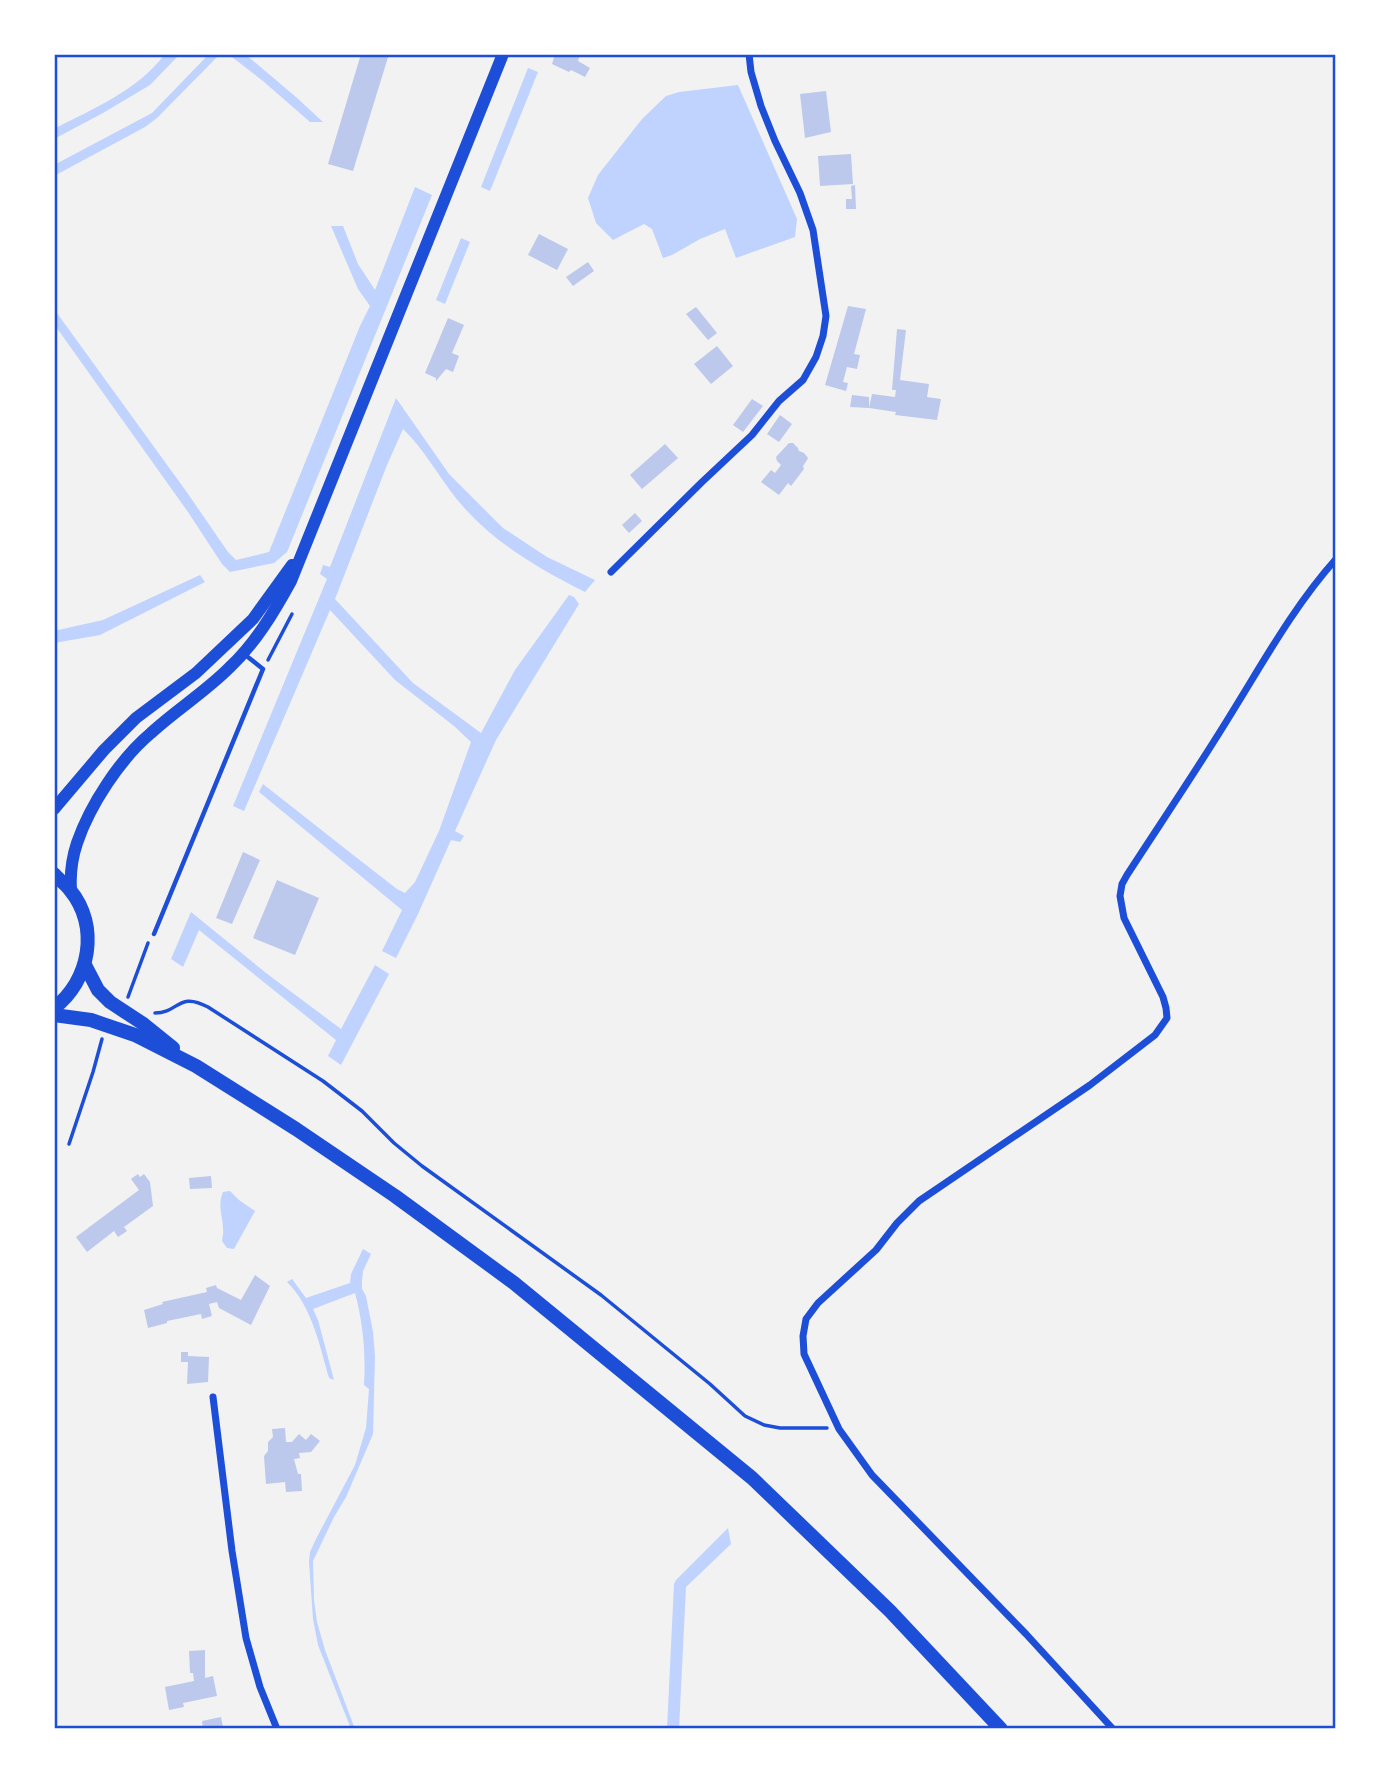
<svg xmlns="http://www.w3.org/2000/svg" width="1390" height="1783" font-family="Figtree,sans-serif">
<style>
.water{fill:#bfd3fe}
.building{fill:#bdc9ec}
.lines{fill:none;stroke-linecap:round;stroke-linejoin:round}
.path{stroke:#1d4ed8;stroke-width:3.5}
.service{stroke:#1d4ed8;stroke-width:4.5}
.minor{stroke:#1d4ed8;stroke-width:7}
.secondary{stroke:#1d4ed8;stroke-width:12}
.primary{stroke:#1d4ed8;stroke-width:14}
.neatline{fill:none;stroke:#1d4ed8;stroke-width:2.5}
</style>
<rect width="100%" height="100%" fill="#f2f2f2"/>
<g class="water">
<path d="M 165,54 L 180,54 L 150,85 L 103,113 L 54,139 L 54,129 C 94,108 137,91 165,54 Z"/>
<path d="M 209,54 L 220,54 L 157,118 L 145,127 L 54,176 L 54,165 L 152,113 Z"/>
<path d="M 228,54 L 245,54 L 296,97 L 323,122 L 310,122 L 263,81 Z"/>
<path d="M 528,68 L 538,72 L 490,191 L 481,187 Z"/>
<path d="M 738,85 L 797,219 L 795,237 L 736,258 L 725,229 L 700,239 L 672,255 L 663,258 L 652,229 L 644,224 L 613,240 L 596,223 L 588,198 L 598,175 L 642,119 L 666,96 L 679,92 Z"/>
<path d="M 415,187 L 432,195 L 287,552 L 274,563 L 230,572 L 222,564 L 188,512 L 54,324 L 54,309 L 186,491 L 228,552 L 236,560 L 269,552 L 360,326 L 370,306 L 358,289 L 331,226 L 343,226 L 358,264 L 375,290 Z"/>
<path d="M 461,238 L 470,242 L 445,304 L 436,300 Z"/>
<path d="M 396,398 L 449,474 L 503,528 L 547,557 L 595,580 L 585,592 C 537,568 489,540 455,497 C 438,475 423,448 403,429 L 387,465 L 335,599 L 413,683 L 481,733 L 515,670 L 569,595 L 574,597 L 579,604 L 496,740 L 455,831 L 464,836 L 460,842 L 451,840 L 418,914 L 396,958 L 382,951 L 402,910 L 259,792 L 263,784 L 357,858 L 397,889 L 405,893 L 415,882 L 439,831 L 471,742 L 454,726 L 395,680 L 330,610 L 244,811 L 233,806 L 327,579 L 320,574 L 323,565 L 330,567 Z"/>
<path d="M 200,575 L 205,582 L 100,635 L 54,643 L 54,631 L 103,620 Z"/>
<path d="M 191,912 L 266,973 L 341,1029 L 375,965 L 389,974 L 341,1065 L 328,1056 L 336,1040 L 199,930 L 183,967 L 171,959 Z"/>
<path d="M 230,1191 L 239,1200 L 255,1211 L 234,1249 L 227,1248 L 222,1241 C 222,1240 224,1231 223,1229 C 223,1216 217,1205 223,1192 Z"/>
<path d="M 363,1249 L 371,1254 L 363,1271 L 362,1281 L 362,1289 L 366,1296 L 373,1332 L 375,1356 L 373,1434 L 346,1497 L 334,1517 L 313,1561 L 314,1600 L 317,1622 L 325,1650 L 355,1729 L 351,1729 L 318,1645 L 313,1619 L 309,1562 L 310,1552 L 316,1539 L 355,1465 L 366,1428 L 369,1389 L 364,1385 C 366,1355 363,1322 355,1293 L 313,1309 L 318,1320 L 334,1380 L 329,1378 C 320,1347 312,1306 287,1282 L 292,1279 L 306,1298 L 350,1283 L 351,1274 Z"/>
<path d="M 728,1528 L 731,1544 L 686,1587 L 679,1729 L 667,1729 L 674,1584 L 676,1580 Z"/>
</g>
<g class="building">
<path d="M 361,54 L 389,54 L 353,171 L 328,164 Z"/>
<path d="M 555,54 L 580,54 L 578,61 L 590,68 L 585,77 L 571,70 L 569,72 L 552,64 Z"/>
<path d="M 826,91 L 831,132 L 805,138 L 800,94 Z"/>
<path d="M 851,154 L 853,184 L 820,186 L 818,156 Z"/>
<path d="M 855,185 L 856,209 L 846,209 L 846,199 L 852,199 L 851,186 Z"/>
<path d="M 539,234 L 568,249 L 557,270 L 528,255 Z"/>
<path d="M 588,262 L 594,271 L 573,286 L 566,277 Z"/>
<path d="M 848,306 L 866,309 L 854,354 L 860,355 L 857,369 L 847,367 L 843,382 L 848,383 L 846,391 L 825,385 Z"/>
<path d="M 696,307 L 717,333 L 708,340 L 686,314 Z"/>
<path d="M 448,318 L 464,325 L 452,353 L 459,356 L 453,372 L 446,369 L 436,381 L 436,378 L 425,373 Z"/>
<path d="M 897,329 L 906,330 L 900,380 L 929,384 L 927,397 L 941,399 L 937,420 L 895,415 L 896,412 L 869,408 L 872,394 L 895,397 L 896,390 L 892,390 Z"/>
<path d="M 717,346 L 733,366 L 711,384 L 694,364 Z"/>
<path d="M 852,395 L 869,397 L 869,408 L 850,407 Z"/>
<path d="M 752,399 L 763,406 L 743,432 L 733,425 Z"/>
<path d="M 780,415 L 792,424 L 779,442 L 767,434 Z"/>
<path d="M 789,443 L 793,443 L 798,448 L 799,451 L 804,453 L 808,458 L 807,460 L 803,466 L 804,469 L 791,486 L 788,483 L 779,495 L 761,482 L 771,470 L 775,473 L 781,465 L 777,461 L 776,457 Z"/>
<path d="M 665,444 L 678,458 L 642,489 L 630,475 Z"/>
<path d="M 635,513 L 642,521 L 629,533 L 622,525 Z"/>
<path d="M 243,852 L 260,860 L 232,924 L 216,918 Z"/>
<path d="M 277,880 L 319,898 L 295,955 L 253,938 Z"/>
<path d="M 138,1174 L 140,1177 L 144,1174 L 150,1182 L 153,1206 L 124,1227 L 127,1231 L 118,1237 L 114,1231 L 87,1252 L 76,1237 L 139,1190 L 131,1179 Z"/>
<path d="M 211,1176 L 212,1188 L 190,1189 L 189,1178 Z"/>
<path d="M 255,1275 L 270,1286 L 251,1325 L 219,1308 L 217,1302 L 209,1304 L 212,1316 L 202,1319 L 201,1314 L 167,1321 L 167,1323 L 148,1328 L 144,1310 L 163,1304 L 162,1302 L 207,1292 L 206,1288 L 216,1285 L 217,1288 L 241,1300 Z"/>
<path d="M 181,1352 L 188,1352 L 188,1356 L 209,1357 L 208,1382 L 187,1384 L 188,1362 L 181,1362 Z"/>
<path d="M 285,1428 L 286,1442 L 292,1442 L 299,1434 L 306,1440 L 311,1434 L 320,1441 L 311,1452 L 299,1453 L 300,1458 L 294,1459 L 298,1474 L 301,1474 L 302,1491 L 286,1492 L 285,1482 L 266,1484 L 264,1456 L 268,1451 L 268,1442 L 273,1437 L 272,1429 Z"/>
<path d="M 205,1650 L 205,1678 L 213,1676 L 217,1696 L 183,1703 L 184,1707 L 169,1710 L 165,1687 L 194,1681 L 193,1673 L 190,1673 L 189,1651 Z"/>
<path d="M 221,1717 L 223,1727 L 226,1726 L 227,1729 L 203,1729 L 202,1721 Z"/>
</g>
<g class="lines">
<g class="path">
<path d="M 268,660 L 292,614"/>
<path d="M 128,997 L 148,943"/>
<path d="M 155,1013 C 179,1013 178,991 208,1007 L 323,1081 L 362,1111 L 394,1143 L 422,1166 L 601,1295 L 710,1384 L 745,1416 L 764,1425 L 780,1428 L 827,1428"/>
<path d="M 69,1144 L 93,1072 L 102,1039"/>
</g>
<path class="service" d="M 154,934 L 263,669 L 244,654"/>
<g class="minor">
<path d="M 611,572 L 702,482 L 752,435 L 779,401 L 803,380 L 816,357 L 823,336 L 826,316 L 813,230 L 800,193 L 775,141 L 761,106 L 751,72 L 749,54"/>
<path d="M 213,1397 L 232,1551 L 246,1638 L 260,1687 L 277,1729"/>
<path d="M 1113,1729 L 1026,1634 L 872,1475 L 839,1429 L 804,1354 L 803,1336 L 806,1319 L 818,1303 L 876,1250 L 897,1223 L 919,1201 L 1090,1085 L 1155,1035 L 1167,1018 L 1166,1008 L 1163,997 L 1124,918 L 1120,896 L 1122,884 L 1127,875 C 1162,821 1198,768 1231,714 C 1264,661 1294,606 1336,559"/>
</g>
<g class="secondary">
<path d="M 54,809 L 104,750 L 136,718 L 196,673 L 253,619 L 292,565"/>
<path d="M 71,890 C 70,875 72,858 77,843 C 90,805 120,759 151,733 C 176,710 205,692 229,668 C 255,644 274,612 291,581 L 503,54"/>
</g>
<g class="primary">
<path d="M 54,874 C 59,880 66,884 70,890 C 100,926 90,981 54,1008"/>
<path d="M 85,965 L 98,990 L 110,1002 L 142,1023 L 173,1048"/>
<path d="M 54,1015 L 91,1020 L 135,1035 L 196,1066 L 296,1129 L 395,1196 L 514,1283 L 752,1478 L 890,1611 L 1001,1729"/>
</g>
</g>
<rect width="1390" height="1783" fill="none" stroke="#ffffff" stroke-width="112"/>
<rect x="56" y="56" width="1278" height="1671" class="neatline"/>
</svg>
